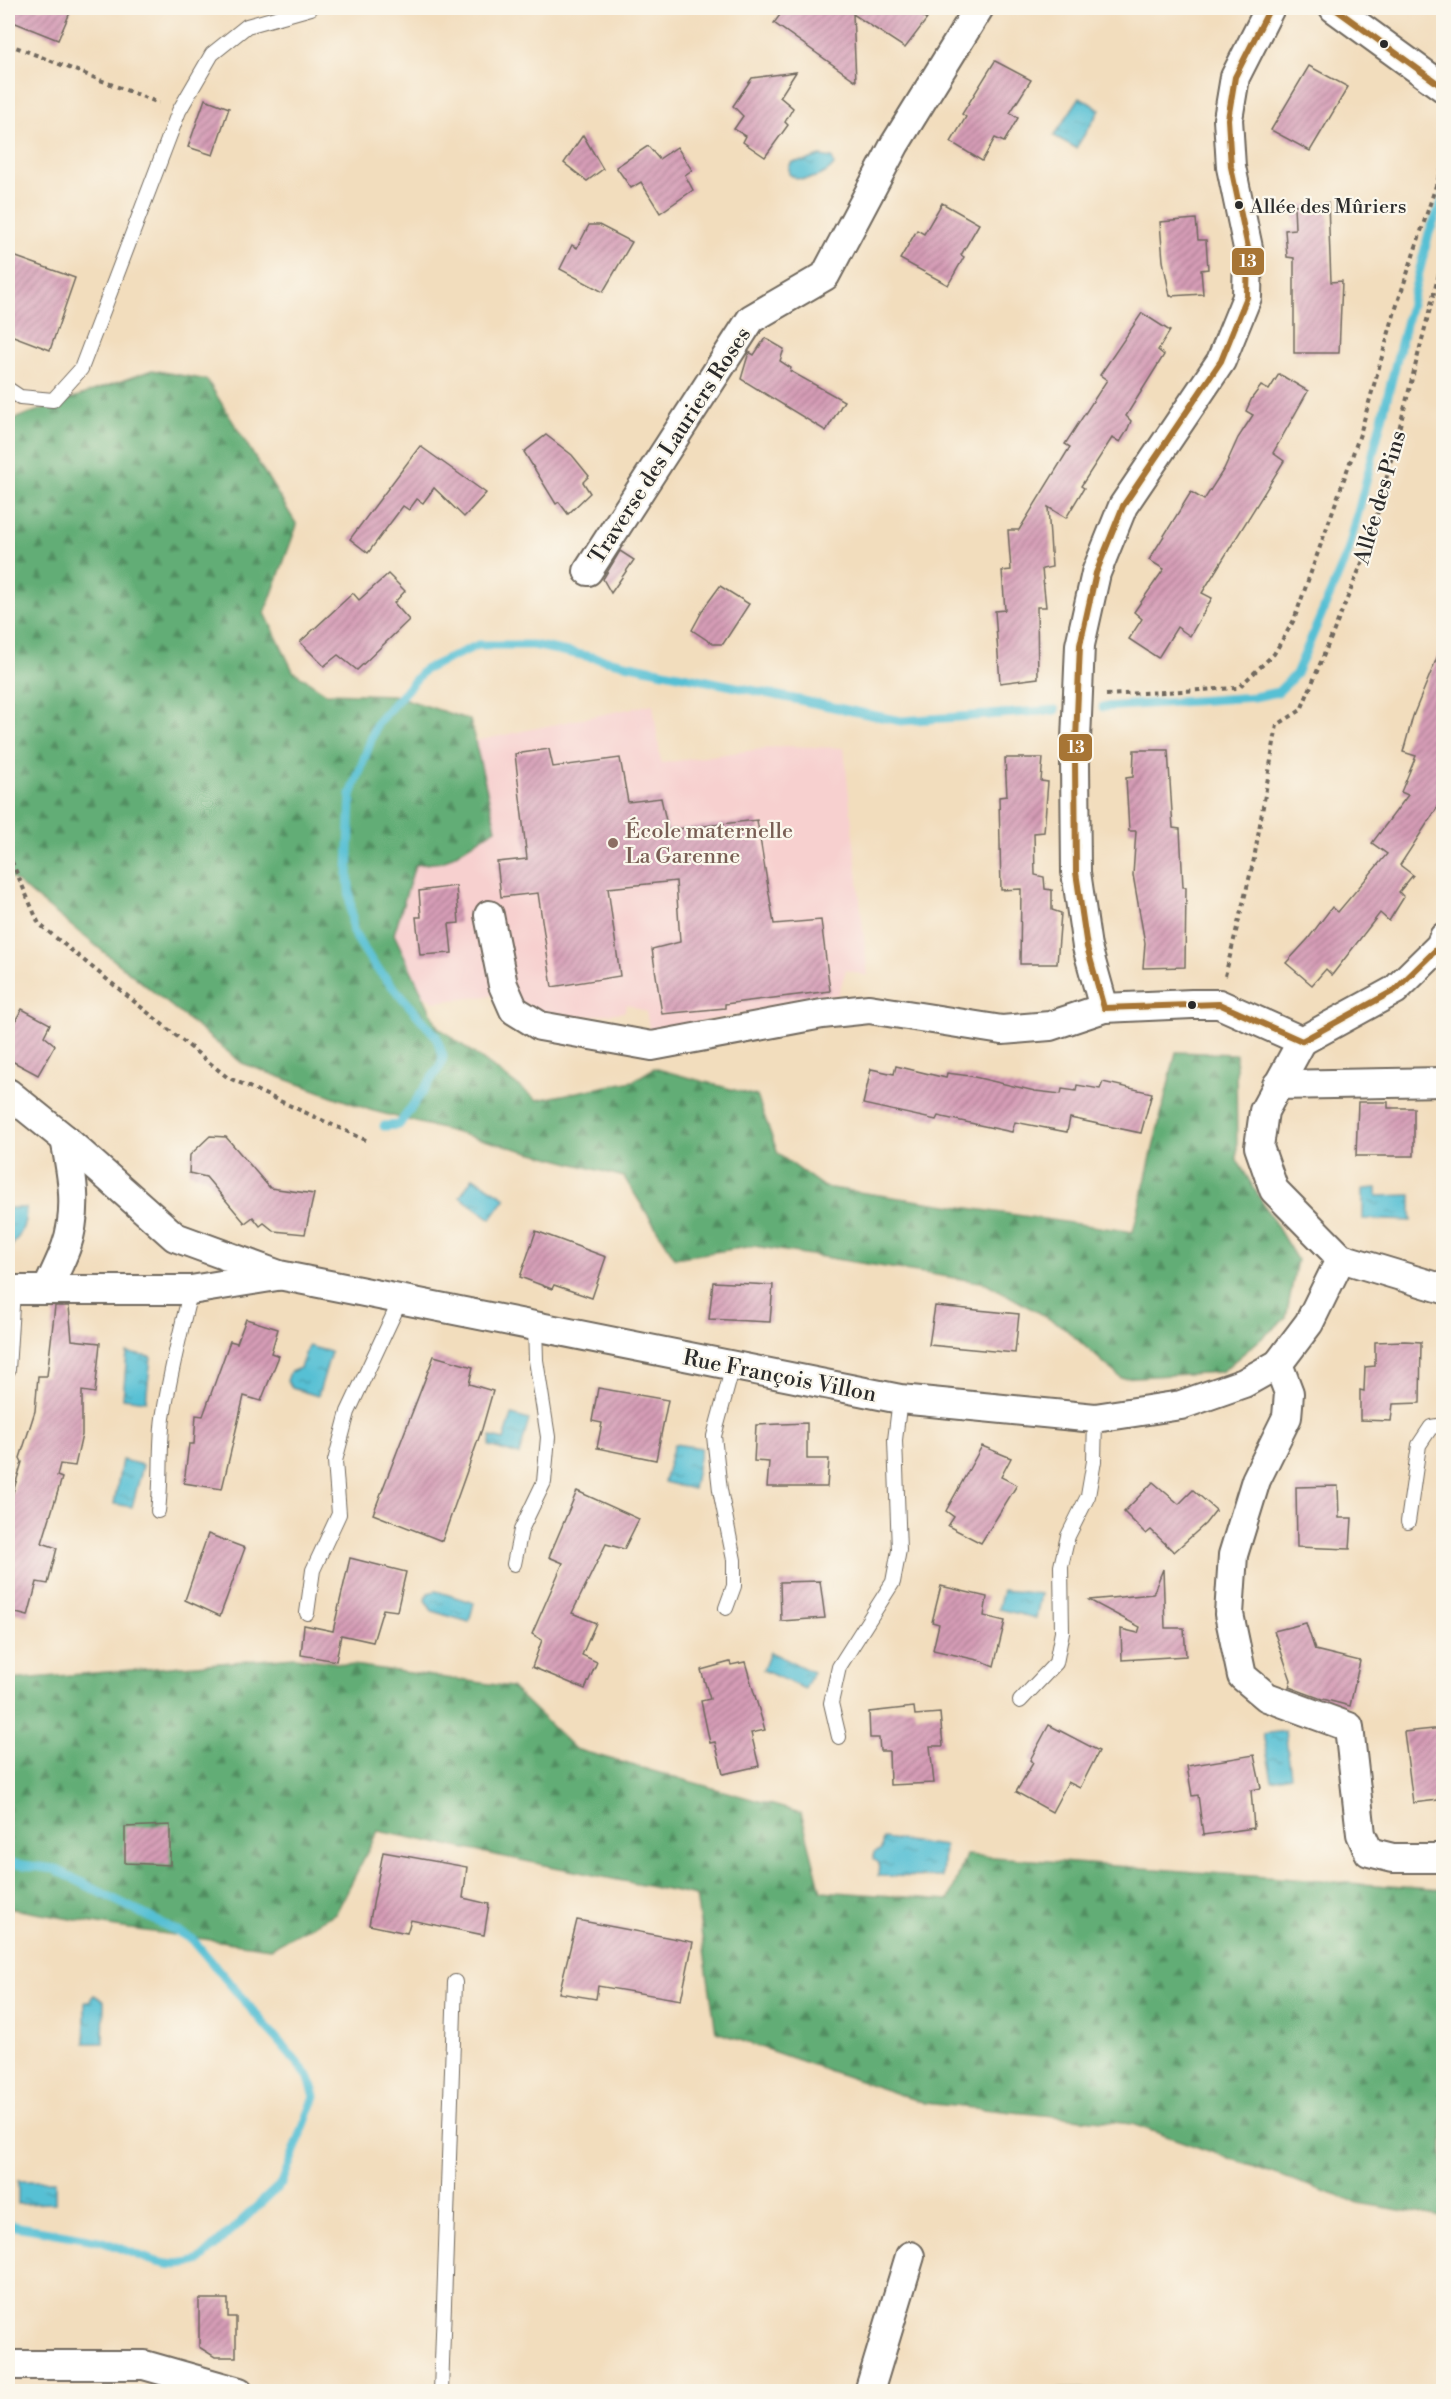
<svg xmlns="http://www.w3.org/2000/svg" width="1451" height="2399" font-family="'Libre Bodoni',serif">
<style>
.built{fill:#f7d0cf}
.forest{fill:url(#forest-firs);stroke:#466c50;stroke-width:1.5}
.water{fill:url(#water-ripples);stroke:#417680;stroke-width:1.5}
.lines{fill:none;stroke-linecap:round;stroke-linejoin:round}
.stream{stroke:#57c0d4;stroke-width:9}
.building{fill:url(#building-hatch)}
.service-casing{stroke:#71695e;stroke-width:16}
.minor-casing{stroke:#71695e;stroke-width:32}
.path{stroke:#71695e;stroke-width:4;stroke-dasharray:4.5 4.5;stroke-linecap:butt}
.service{stroke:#fff;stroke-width:14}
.minor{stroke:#fff;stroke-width:28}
.bus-1-casing{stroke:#fbf7ec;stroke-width:10}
.bus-1{stroke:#a77535;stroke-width:6}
.bus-dot{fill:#2b2b2b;stroke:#fbf7ec;stroke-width:2}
.education-dot{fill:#8d6e63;stroke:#fbf7ec;stroke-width:2}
.labels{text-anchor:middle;stroke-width:4.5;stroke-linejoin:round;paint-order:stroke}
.bus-label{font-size:20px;fill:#2b2b2b;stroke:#fbf7ec;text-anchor:start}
.street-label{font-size:22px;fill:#2b2b2b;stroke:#fbf7ec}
.education-label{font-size:22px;fill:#785e54;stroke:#fbf7ec;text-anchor:start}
.line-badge{stroke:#fbf7ec;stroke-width:2}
.badge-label{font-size:16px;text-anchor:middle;font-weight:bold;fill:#fff}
</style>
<defs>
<pattern id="forest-firs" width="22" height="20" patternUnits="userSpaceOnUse" patternTransform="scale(1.5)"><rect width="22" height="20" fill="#62ad76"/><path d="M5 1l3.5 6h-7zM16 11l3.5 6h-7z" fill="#518d61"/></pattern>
<pattern id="water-ripples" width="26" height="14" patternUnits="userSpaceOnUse" patternTransform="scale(1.5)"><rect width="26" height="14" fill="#57c0d4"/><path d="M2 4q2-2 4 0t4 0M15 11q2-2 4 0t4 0" fill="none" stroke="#489cac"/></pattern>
<pattern id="building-hatch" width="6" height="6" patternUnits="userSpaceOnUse" patternTransform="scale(1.5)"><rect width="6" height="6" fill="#d59cb6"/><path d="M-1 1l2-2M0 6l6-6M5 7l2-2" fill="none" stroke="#ad7f94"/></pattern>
</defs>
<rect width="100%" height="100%" fill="#fbf7ec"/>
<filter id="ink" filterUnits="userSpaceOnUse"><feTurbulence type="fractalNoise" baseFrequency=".0167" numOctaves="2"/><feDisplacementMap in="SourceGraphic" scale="12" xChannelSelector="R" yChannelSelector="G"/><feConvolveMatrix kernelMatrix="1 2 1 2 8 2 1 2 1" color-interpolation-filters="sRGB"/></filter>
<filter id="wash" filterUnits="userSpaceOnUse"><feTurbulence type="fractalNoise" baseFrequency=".008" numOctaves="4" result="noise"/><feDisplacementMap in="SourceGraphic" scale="24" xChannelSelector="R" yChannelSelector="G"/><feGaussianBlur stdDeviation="1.35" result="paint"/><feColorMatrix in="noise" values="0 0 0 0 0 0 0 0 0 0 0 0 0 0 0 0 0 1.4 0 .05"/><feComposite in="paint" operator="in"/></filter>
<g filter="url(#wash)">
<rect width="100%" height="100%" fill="#f2ddbd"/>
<path class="built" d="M 653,704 L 661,763 L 783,746 L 844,748 L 868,976 L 846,970 L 838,995 L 650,1032 L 646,1012 L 627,1004 L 624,1012 L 564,1019 L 498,995 L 434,1002 L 383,967 L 383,760 Z"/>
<g class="forest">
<path d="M 152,370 L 207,380 L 297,525 L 265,613 L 293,671 L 326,693 L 393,695 L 470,720 L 496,829 L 443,862 L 415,865 L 394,934 L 438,1027 L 537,1100 L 633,1081 L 654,1068 L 757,1096 L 778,1154 L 824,1187 L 1133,1232 L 1176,1052 L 1236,1054 L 1237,1160 L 1297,1260 L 1286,1318 L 1221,1372 L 1121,1378 L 1062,1326 L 986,1283 L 754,1246 L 675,1258 L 624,1177 L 370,1110 L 242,1063 L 8,875 L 8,421 Z"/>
<path d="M 295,1657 L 511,1687 L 575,1749 L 801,1813 L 821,1891 L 949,1900 L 966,1855 L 1443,1890 L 1443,2217 L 1358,2203 L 1132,2124 L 924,2103 L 716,2032 L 696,1896 L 378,1831 L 336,1913 L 270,1948 L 116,1927 L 8,1908 L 8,1680 Z"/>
<path d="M 1119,2389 L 1142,2391 L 816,2392 Z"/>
</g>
<g class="water">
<path d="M 1080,97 L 1100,110 L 1076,148 L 1054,136 Z"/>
<path d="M 820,156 L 832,158 L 834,165 C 825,177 801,184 789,174 L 789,167 L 792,162 L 805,161 Z"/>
<path d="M 473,1177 L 506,1198 L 491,1219 L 460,1197 Z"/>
<path d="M 1377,1188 L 1377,1196 L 1411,1195 L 1411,1221 L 1363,1219 L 1363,1189 Z"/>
<path d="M 8,1208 L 26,1208 C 26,1227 20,1237 8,1250 Z"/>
<path d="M 308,1346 L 331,1352 L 318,1396 L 292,1388 L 287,1381 L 290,1372 L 300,1368 Z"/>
<path d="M 127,1353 L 151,1357 L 146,1401 L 123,1398 Z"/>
<path d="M 512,1415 L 529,1420 L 519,1455 L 489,1446 L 491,1437 L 504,1440 Z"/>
<path d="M 674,1444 L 701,1448 L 693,1489 L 664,1482 Z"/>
<path d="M 122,1460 L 143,1465 L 132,1507 L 114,1504 Z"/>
<path d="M 1003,1590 L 1041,1594 L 1036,1618 L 998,1609 Z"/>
<path d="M 436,1591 L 474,1603 L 469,1622 L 432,1611 L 425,1600 L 428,1593 Z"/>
<path d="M 770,1652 L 813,1672 L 805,1689 L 763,1670 Z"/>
<path d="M 1285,1731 L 1291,1776 L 1272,1780 L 1263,1734 Z"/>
<path d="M 883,1838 L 944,1846 L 942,1877 L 878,1876 L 879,1863 L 873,1859 L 874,1852 L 881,1850 Z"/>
<path d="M 94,1995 L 104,2001 L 103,2043 L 85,2043 L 85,2001 L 89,2001 Z"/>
<path d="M 18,2181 L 55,2181 L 55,2203 L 18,2204 Z"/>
</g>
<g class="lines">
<g class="stream">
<path d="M 1103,707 L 1254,697 L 1278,692 L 1296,674 L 1348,552 L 1429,233 L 1444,197"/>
<path d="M 384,1126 L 399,1125 L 441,1065 L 443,1056 L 436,1036 L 374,965 L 353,932 L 348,876 L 351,795 L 377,723 L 424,670 L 478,645 L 533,645 L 901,721 L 1055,710"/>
<path d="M 8,1863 L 55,1869 L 192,1939 L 308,2076 L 315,2096 L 282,2183 L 200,2260 C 162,2275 135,2250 99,2241 C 69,2235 38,2230 8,2225"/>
</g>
</g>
<g id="blocks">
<g class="building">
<path d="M 8,8 L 72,8 L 58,40 L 8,20 Z"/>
<path d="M 785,8 L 910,8 L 927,19 L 905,48 L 853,14 L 856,81 L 774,23 Z"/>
<path d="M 995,61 L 1031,80 L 1010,113 L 1018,118 L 1004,142 L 995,138 L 982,161 L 951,142 L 966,117 L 962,114 Z"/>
<path d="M 1309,66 L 1348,87 L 1310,151 L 1271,130 Z"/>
<path d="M 796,72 L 780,97 L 793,108 L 785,122 L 788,125 L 765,157 L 743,142 L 746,136 L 734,129 L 743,116 L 733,106 L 752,78 Z"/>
<path d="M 205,99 L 229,108 L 213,155 L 188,147 Z"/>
<path d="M 583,135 L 603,169 L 587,181 L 564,163 Z"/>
<path d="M 648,146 L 659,159 L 677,147 L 692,170 L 685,175 L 693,190 L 660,213 L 641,182 L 631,188 L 616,167 Z"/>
<path d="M 942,203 L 979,224 L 961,255 L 964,257 L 948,285 L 900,259 L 917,230 L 924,234 Z"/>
<path d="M 1328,203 L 1331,282 L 1342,281 L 1339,353 L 1294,353 L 1294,258 L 1287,257 L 1285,230 L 1295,229 L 1294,205 Z"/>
<path d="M 1196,219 L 1198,240 L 1206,240 L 1208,269 L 1201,270 L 1203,294 L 1170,296 L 1163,261 L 1160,222 Z"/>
<path d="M 589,225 L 599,225 L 632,242 L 603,292 L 560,269 L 572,245 L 577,248 Z"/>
<path d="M 8,254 L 75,278 L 50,350 L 8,334 Z"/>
<path d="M 1142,313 L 1170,331 L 1158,350 L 1164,355 L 1126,416 L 1131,421 L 1127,431 L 1120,442 L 1112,438 L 1081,486 L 1084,488 L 1066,518 L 1048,507 L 1052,567 L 1042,569 L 1046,607 L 1037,607 L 1038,678 L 1000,683 L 995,611 L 1005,610 L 1002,571 L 1011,570 L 1008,530 L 1019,530 L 1070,447 L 1065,444 L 1107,380 L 1100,375 Z"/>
<path d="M 765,338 L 784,349 L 780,361 L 791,368 L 790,371 L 844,401 L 826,431 L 741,379 L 749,352 L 754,355 Z"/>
<path d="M 1279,374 L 1308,391 L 1273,453 L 1284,461 L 1202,593 L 1212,598 L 1190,636 L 1177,627 L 1158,658 L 1129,639 L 1142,619 L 1134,612 L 1164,569 L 1149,560 L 1191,492 L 1204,500 L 1224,469 L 1238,438 L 1253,415 L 1246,411 L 1252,398 L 1261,386 L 1269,390 Z"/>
<path d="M 546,435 L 572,455 L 589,476 L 583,482 L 590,493 L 568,514 L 559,502 L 556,504 L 524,452 Z"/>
<path d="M 420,446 L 486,493 L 464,517 L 434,488 L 423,503 L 417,499 L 409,510 L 403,506 L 368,553 L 350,539 Z"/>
<path d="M 620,551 L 634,560 L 611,593 L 603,579 Z"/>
<path d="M 388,574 L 405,591 L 394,603 L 409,620 L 357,670 L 338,655 L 324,666 L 300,642 L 353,593 L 359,600 Z"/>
<path d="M 720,586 L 749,604 L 723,644 L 713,644 L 692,630 L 704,608 Z"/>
<path d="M 1443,643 L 1443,799 L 1400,865 L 1413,875 L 1399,892 L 1404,897 L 1389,921 L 1380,913 L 1332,975 L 1326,969 L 1312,985 L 1286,963 L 1308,939 L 1332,907 L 1338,912 L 1387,854 L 1372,843 L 1408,795 L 1401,792 L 1416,756 L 1403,752 L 1413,716 Z"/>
<path d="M 549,749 L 553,767 L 620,758 L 628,802 L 661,798 L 668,830 L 757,820 L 774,924 L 821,920 L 830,991 L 725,1004 L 725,1008 L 662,1014 L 652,949 L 680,942 L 676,881 L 608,888 L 620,976 L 552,987 L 538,893 L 501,897 L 497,862 L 527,859 L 515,754 Z"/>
<path d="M 1134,750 L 1168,750 L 1173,828 L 1180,829 L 1183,887 L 1186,887 L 1185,967 L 1143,968 L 1145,943 L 1133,875 L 1136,831 L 1129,831 L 1126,778 L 1133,777 Z"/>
<path d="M 1005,758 L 1043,758 L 1041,781 L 1048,782 L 1044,832 L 1034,833 L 1035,875 L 1044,877 L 1045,889 L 1052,890 L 1052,910 L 1061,913 L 1057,964 L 1020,964 L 1021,889 L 1001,890 L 999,797 L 1007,796 Z"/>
<path d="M 456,886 L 459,923 L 449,924 L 452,953 L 420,955 L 416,917 L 421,917 L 419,891 Z"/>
<path d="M 22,1009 L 50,1024 L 44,1036 L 55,1045 L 38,1075 L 8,1059 L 8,1033 Z"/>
<path d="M 896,1066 L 946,1078 L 947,1073 L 970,1076 L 1035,1091 L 1061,1094 L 1062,1089 L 1076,1091 L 1077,1085 L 1100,1089 L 1103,1082 L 1152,1093 L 1141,1133 L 1070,1118 L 1067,1132 L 1015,1122 L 1012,1132 L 938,1116 L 936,1120 L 863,1104 L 871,1069 L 894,1074 Z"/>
<path d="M 1358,1102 L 1388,1102 L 1388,1108 L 1414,1108 L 1414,1156 L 1356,1156 Z"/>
<path d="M 210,1136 L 226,1137 L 270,1188 L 314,1194 L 305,1234 L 274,1231 L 264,1223 L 260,1226 L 253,1217 L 245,1223 L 206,1177 L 189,1173 L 190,1155 Z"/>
<path d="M 536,1231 L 606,1257 L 592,1298 L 554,1285 L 552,1289 L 520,1277 Z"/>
<path d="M 713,1282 L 773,1285 L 770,1322 L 709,1319 Z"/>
<path d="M 55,1306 L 69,1306 L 72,1340 L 100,1343 L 95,1393 L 82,1391 L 82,1435 L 75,1466 L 60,1464 L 57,1476 L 62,1478 L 42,1543 L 57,1548 L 48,1584 L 37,1582 L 28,1616 L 8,1611 L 8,1498 L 11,1499 L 22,1462 L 20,1458 L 35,1411 L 38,1376 L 47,1376 Z"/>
<path d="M 935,1306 L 1019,1314 L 1015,1353 L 929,1345 Z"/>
<path d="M 246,1319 L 278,1329 L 271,1353 L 279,1356 L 261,1401 L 244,1396 L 222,1489 L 184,1483 L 189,1444 L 194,1444 L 196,1415 L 203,1416 L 230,1341 L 237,1343 Z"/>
<path d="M 1405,1341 L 1421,1342 L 1420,1403 L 1393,1404 L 1391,1421 L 1360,1420 L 1360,1390 L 1364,1391 L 1365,1367 L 1375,1366 L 1375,1342 Z"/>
<path d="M 434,1356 L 473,1367 L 469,1384 L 493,1391 L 482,1429 L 442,1541 L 373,1514 Z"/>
<path d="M 598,1388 L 668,1400 L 656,1460 L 597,1448 L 602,1423 L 592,1421 Z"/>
<path d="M 807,1423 L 807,1459 L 829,1459 L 827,1487 L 767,1487 L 769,1462 L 754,1461 L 756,1425 Z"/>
<path d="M 982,1446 L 1011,1458 L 1001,1477 L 1017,1485 L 981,1543 L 948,1526 L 954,1517 L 946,1511 Z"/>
<path d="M 1153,1482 L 1179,1504 L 1193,1490 L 1216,1510 L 1205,1524 L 1174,1552 L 1151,1530 L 1146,1534 L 1124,1512 Z"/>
<path d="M 1338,1486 L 1339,1518 L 1352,1518 L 1350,1549 L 1297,1547 L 1296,1487 Z"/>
<path d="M 577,1491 L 639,1519 L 624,1549 L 606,1544 L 572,1613 L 596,1623 L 582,1655 L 597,1662 L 585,1689 L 532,1667 L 542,1640 L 532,1634 L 563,1563 L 549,1557 Z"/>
<path d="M 208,1534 L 245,1548 L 220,1616 L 185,1600 Z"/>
<path d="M 350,1558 L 406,1572 L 397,1611 L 383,1609 L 373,1642 L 341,1635 L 336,1661 L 301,1655 L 304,1625 L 333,1631 Z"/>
<path d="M 1163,1569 L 1165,1628 L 1184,1628 L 1186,1656 L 1122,1660 L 1121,1629 L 1138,1633 L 1140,1627 L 1089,1600 L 1153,1594 Z"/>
<path d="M 820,1581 L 825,1618 L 781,1621 L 780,1582 Z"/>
<path d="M 941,1586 L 987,1597 L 984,1616 L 1005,1621 L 994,1666 L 982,1661 L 933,1650 L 939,1624 L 932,1622 Z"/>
<path d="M 1306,1623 L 1315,1650 L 1360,1661 L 1350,1706 L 1319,1698 L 1289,1687 L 1291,1680 L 1274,1631 Z"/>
<path d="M 730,1662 L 731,1665 L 745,1662 L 765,1730 L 751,1733 L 759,1766 L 723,1774 L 715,1742 L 710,1743 L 701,1701 L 710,1699 L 701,1670 Z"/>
<path d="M 914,1707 L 915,1715 L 940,1713 L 943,1746 L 930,1746 L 934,1783 L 890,1785 L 889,1751 L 880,1751 L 879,1738 L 870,1738 L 869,1712 Z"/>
<path d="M 1049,1725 L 1099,1751 L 1080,1788 L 1068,1782 L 1052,1812 L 1016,1792 L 1033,1763 L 1030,1760 Z"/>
<path d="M 1443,1728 L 1443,1787 L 1439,1788 L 1438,1800 L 1413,1803 L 1404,1732 Z"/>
<path d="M 1254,1755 L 1261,1788 L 1251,1790 L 1254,1828 L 1203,1835 L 1198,1795 L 1192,1796 L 1187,1766 Z"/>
<path d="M 170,1825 L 170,1865 L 125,1863 L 125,1827 Z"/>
<path d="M 383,1852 L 467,1867 L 463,1898 L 489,1904 L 484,1935 L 411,1920 L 407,1933 L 369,1925 Z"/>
<path d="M 577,1920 L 693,1942 L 681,2000 L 598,1986 L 596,1999 L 559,1993 Z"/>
<path d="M 199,2299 L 228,2299 L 228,2317 L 236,2317 L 236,2357 L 215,2357 L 199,2347 Z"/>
</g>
</g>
</g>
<g filter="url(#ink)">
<use href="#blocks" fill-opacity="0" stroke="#71695e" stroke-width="1.5"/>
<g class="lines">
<g class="service-casing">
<g id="service">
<path d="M 8,389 L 20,397 L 53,400 L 81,369 L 179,111 L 212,54 L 247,26 L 311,8"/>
<path d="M 8,1370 L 13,1290"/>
<path d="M 158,1511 C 162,1480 159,1449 163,1418 C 170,1375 180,1332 191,1290"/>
<path d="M 1408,1522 L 1419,1445 L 1431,1427 L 1444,1425"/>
<path d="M 514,1564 L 521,1530 L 544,1482 L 548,1437 L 536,1360 L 535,1325"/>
<path d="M 726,1608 L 734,1586 L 734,1560 L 720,1490 L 714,1436 L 733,1366"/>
<path d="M 307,1613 L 313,1570 L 339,1514 L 335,1461 L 348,1412 L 400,1301"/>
<path d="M 1020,1701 L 1056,1663 L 1062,1632 L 1061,1566 L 1068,1536 L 1088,1496 L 1094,1461 L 1095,1418"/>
<path d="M 839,1737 L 831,1703 L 839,1667 L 893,1582 L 899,1550 L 895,1440 L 900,1399"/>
<path d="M 441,2392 L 455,1982"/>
</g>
</g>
<g class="minor-casing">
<g id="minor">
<path d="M 1334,8 L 1444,88"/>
<path d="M 588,571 L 751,319 L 825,276 L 895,144 L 979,8"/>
<path d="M 489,915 L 503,985 L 514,1010 L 540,1026 L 652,1046 L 822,1014 L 869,1009 L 1002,1030 L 1050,1026 L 1104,1008 L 1192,1004 L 1219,1004 L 1302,1041"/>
<path d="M 1104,1008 L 1087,947 L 1076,872 L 1075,763 L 1080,645 L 1096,573 L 1123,506 L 1221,361 L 1247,297 L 1248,248 L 1231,167 L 1228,119 L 1235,77 L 1270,8"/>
<path d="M 1302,1041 L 1264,1111 L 1259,1147 L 1274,1190 L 1341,1258 L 1444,1289"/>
<path d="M 1302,1041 L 1395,990 L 1440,946 L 1444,937"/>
<path d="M 1277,1085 L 1444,1082"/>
<path d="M 8,1093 L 65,1139 L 175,1237 L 279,1275 L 900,1399 L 1095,1418 L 1181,1405 L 1244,1383 L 1278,1364 L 1309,1323 L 1341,1258"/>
<path d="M 8,1290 L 191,1290 L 277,1276"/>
<path d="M 47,1290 C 53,1276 61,1261 66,1247 C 79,1211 72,1174 65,1139"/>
<path d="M 1278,1364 L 1289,1393 L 1287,1417 L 1256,1480 L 1233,1555 L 1229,1614 L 1242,1676 L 1267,1697 L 1349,1727 L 1361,1834 L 1369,1852 L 1393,1858 L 1444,1858"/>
<path d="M 8,2365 L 144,2365 L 239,2392"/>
<path d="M 869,2392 L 910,2256"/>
</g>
</g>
<g class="path">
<path d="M 8,44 L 159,103"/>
<path d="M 1106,695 L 1238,688 L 1274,654 L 1294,620 L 1360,434 L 1395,311 L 1444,161"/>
<path d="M 8,853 L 39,924 L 227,1077 L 368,1141"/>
<path d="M 1225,976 L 1254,859 L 1277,725 L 1301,710 L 1369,546 L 1444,254"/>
</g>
<use href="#service" class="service"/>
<use href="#minor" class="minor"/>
<g class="bus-1-casing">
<g id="bus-1">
<path d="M 1334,8 L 1444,88"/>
<path d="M 1104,1008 L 1087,947 L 1076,872 L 1075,763 L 1080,645 L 1096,573 L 1123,506 L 1221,361 L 1247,297 L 1248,248 L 1231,167 L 1228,119 L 1235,77 L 1270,8"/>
<path d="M 1104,1008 L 1219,1004 L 1302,1041"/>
<path d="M 1302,1041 L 1395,990 L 1440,946 L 1444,938"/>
</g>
</g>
<use href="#bus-1" class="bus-1"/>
</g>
</g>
<g class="bus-dot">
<circle cx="1384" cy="44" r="5"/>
<circle cx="1239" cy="205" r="5"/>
<circle cx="1192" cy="1005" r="5"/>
</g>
<circle class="education-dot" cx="613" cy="843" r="6"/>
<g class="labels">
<g class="bus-label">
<text x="1250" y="213">Allée des Mûriers</text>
</g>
<g class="street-label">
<text transform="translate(669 445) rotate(-57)" y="8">Traverse des Lauriers Roses</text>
<text transform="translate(1379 497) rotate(-74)" y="8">Allée des Pins</text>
<text transform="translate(780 1375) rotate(11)" y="8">Rue François Villon</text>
</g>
<g class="education-label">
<text x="625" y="838">École maternelle<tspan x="625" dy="25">La Garenne</tspan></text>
</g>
</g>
<g class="line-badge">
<rect x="1231" y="247" width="34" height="29" rx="6" fill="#a77535"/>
<rect x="1058" y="733" width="35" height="29" rx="6" fill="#a77535"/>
</g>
<g class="badge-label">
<text x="1248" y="267">13</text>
<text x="1076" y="753">13</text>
</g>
<rect width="1451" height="2399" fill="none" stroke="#fbf7ec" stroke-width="30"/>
</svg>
